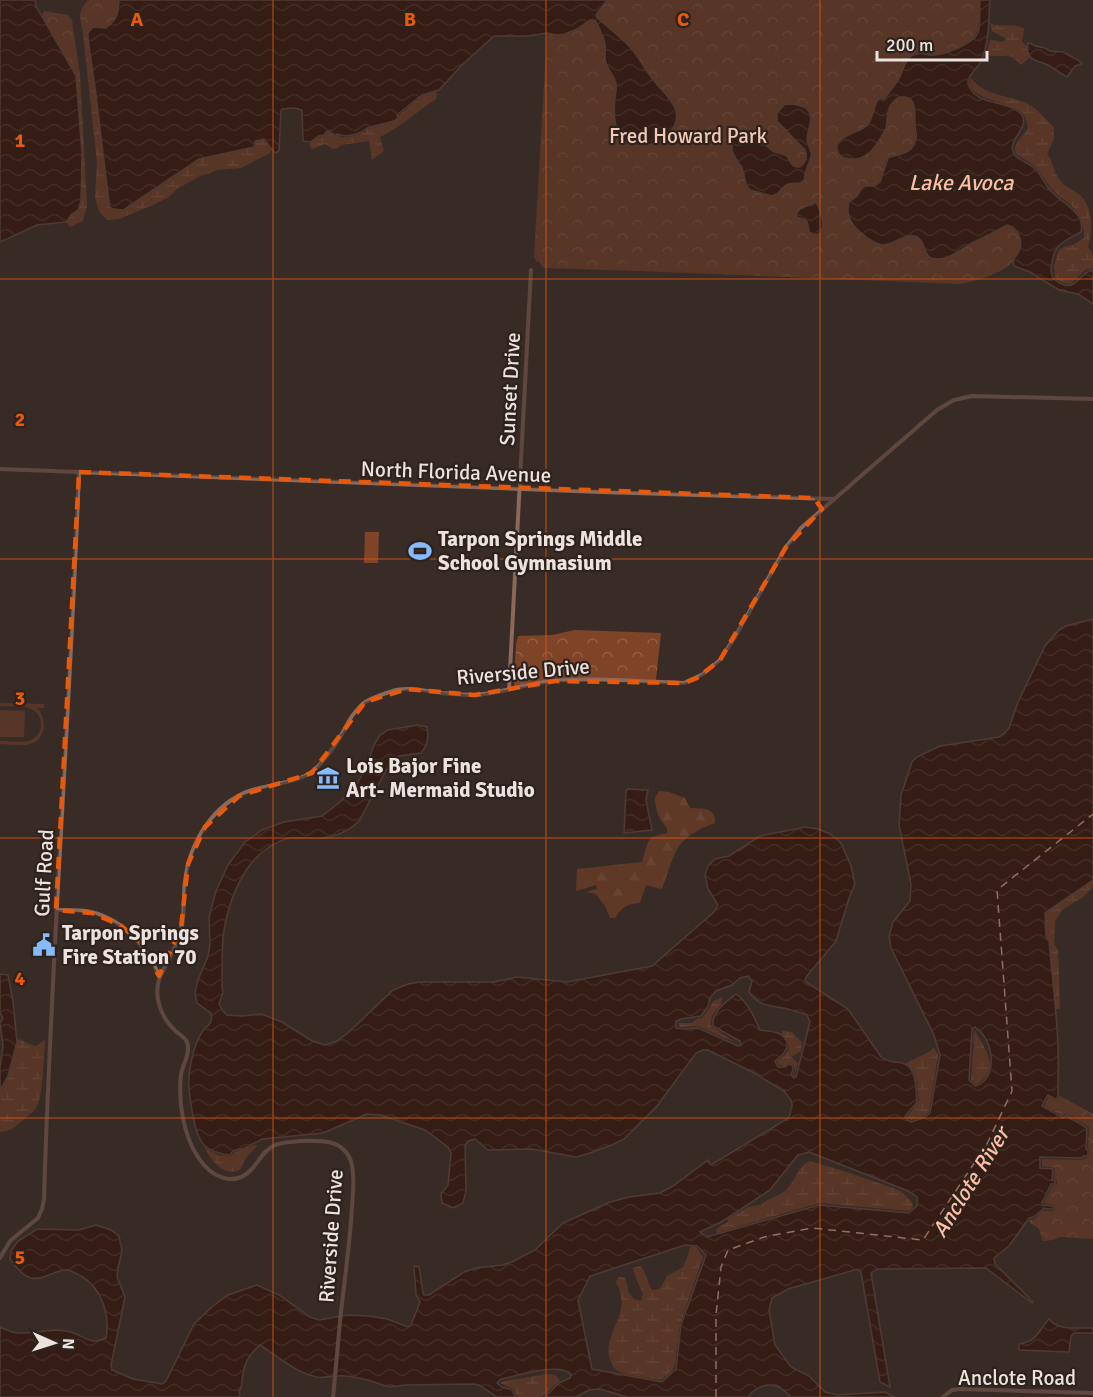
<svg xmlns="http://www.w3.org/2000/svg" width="1093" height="1397" font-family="Signika,sans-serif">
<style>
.grass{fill:#7f4328}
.forest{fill:url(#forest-firs)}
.wetland{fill:url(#wetland-marsh)}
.park{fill:url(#park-crowns)}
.water{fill:url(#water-waves);stroke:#694d43;stroke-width:1.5;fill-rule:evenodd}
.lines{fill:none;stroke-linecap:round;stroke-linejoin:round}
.ferry{stroke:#fdbea3;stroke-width:1.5;stroke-dasharray:8 6;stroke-linecap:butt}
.tertiary{stroke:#8a695b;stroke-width:4}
.marked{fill:none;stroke:#e8590c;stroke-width:4.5;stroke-dasharray:12 8;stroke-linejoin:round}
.grid{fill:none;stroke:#e8590c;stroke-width:1.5;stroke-opacity:0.55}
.labels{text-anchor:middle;stroke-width:4.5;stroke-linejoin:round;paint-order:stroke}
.park-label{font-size:21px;fill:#f3c8b6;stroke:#2e221d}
.street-label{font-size:21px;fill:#ece3e0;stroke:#2e221d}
.poi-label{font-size:21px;font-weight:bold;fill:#ece3e0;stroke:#2e221d;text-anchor:start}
.water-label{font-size:22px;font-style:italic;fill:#fdbea3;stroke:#2e221d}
.grid-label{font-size:20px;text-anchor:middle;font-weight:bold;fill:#e8590c;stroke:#2e221d;stroke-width:4.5;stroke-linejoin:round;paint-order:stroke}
</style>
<defs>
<pattern id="forest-firs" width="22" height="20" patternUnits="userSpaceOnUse" patternTransform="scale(1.5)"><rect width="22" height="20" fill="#8f4827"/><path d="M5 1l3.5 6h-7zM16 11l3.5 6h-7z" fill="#9f6246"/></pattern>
<pattern id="wetland-marsh" width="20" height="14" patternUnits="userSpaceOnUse" patternTransform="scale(1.5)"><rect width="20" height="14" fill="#7f4328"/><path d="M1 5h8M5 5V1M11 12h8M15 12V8" fill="none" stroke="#915e47"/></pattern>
<pattern id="park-crowns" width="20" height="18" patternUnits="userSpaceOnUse" patternTransform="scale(1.5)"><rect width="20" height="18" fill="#7f4328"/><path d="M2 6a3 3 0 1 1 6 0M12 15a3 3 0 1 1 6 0" fill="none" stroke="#915e47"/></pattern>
<pattern id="water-waves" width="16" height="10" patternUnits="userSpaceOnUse" patternTransform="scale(1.5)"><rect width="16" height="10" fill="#310d00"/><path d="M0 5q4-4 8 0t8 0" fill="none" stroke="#4f3025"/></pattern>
</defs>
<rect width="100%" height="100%" fill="#392c27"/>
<g class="grass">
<path d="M 365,532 L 379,532 L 378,563 L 364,563 Z"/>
<path d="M 0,703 L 44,704 L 44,708 L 37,708 C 47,719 47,739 30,744 C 21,747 9,744 0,744 L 0,741 C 9,741 20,743 29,741 C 45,736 45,713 29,708 C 20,705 9,707 0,706 Z"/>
<path d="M 0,710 L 25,711 L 24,737 L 0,737 Z"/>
</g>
<path class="forest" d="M 659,791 L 669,792 L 685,798 L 690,808 C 703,809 715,806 715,823 C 674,838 676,851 662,889 L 646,885 L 640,903 C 628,903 621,908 615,918 L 610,918 L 605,906 L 596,894 L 586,892 L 597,889 L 596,885 L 576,891 L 577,869 L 642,862 L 648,842 L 652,837 L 667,833 L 667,828 C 658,818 656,811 655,798 Z"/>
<g class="wetland">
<path d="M 990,23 C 1001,29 1013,21 1024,29 L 1022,41 L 1027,46 L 1027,51 L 1031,56 L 1021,65 C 1013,57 1013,56 1002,56 C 997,57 991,55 986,55 L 990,40 C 996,40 1000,43 1005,41 L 1005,38 L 992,31 Z"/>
<path d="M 83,33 L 88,33 L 88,39 L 95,87 L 123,210 L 199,159 L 254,147 L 255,141 L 265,139 L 272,149 L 270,153 L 241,168 L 217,170 L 209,174 L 202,175 L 177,189 L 169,197 L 153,205 L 119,219 L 107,220 L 99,211 L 95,197 L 97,163 Z"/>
<path d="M 80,75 L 87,206 L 83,221 L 70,227 L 66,222 L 72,214 L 78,210 L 82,153 L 76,76 Z"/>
<path d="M 971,78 C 984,96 1009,95 1028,104 C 1038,109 1045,119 1054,127 L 1054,139 L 1047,154 C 1054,162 1053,171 1059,179 C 1065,188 1075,190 1082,197 C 1093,211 1093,230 1088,247 L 1093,255 L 1093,268 L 1085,270 L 1071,284 L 1063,283 L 1055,278 L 1054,266 L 1059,250 L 1064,247 L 1073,245 L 1084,238 C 1085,223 1078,210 1066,201 C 1061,197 1056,194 1052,189 C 1043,178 1040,169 1027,161 C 1022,157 1014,156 1015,148 C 1016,141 1024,135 1028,129 C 1027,123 1026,116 1021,112 C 1010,102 961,98 971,78 Z"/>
<path d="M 435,92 L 437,94 L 436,99 C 417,111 401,127 380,137 L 384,151 L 372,160 L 369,141 L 341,145 L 338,148 L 333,149 L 325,144 L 312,149 L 309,145 L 313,140 L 325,135 L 327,132 L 329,132 L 335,136 L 338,135 L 340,137 C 346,138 359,135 365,132 L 367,129 L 394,121 L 399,118 L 398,116 L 422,96 Z"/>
<path d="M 1093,880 L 1093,887 L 1083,897 L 1062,910 L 1055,921 L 1054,944 L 1058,950 L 1060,1009 L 1055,1009 L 1049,941 C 1043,934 1045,922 1045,913 Z"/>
<path d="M 722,997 L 721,1005 C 714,1010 710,1018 711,1026 L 736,1043 L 698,1026 L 680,1027 L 678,1023 L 692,1023 L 697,1019 L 702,1018 L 714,1001 Z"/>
<path d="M 974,1030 C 979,1037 991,1057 990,1066 C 990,1074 982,1081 976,1085 L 971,1080 L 973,1052 L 974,1046 L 973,1043 Z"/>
<path d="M 782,1031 L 792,1032 L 802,1043 L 801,1051 L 791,1057 L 798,1063 L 794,1076 L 793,1075 L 795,1071 L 794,1065 L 789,1063 L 785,1066 L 779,1065 L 777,1061 C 790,1053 793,1046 782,1034 Z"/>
<path d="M 17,1039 C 25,1040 28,1045 36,1046 L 45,1040 C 44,1054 43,1095 37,1106 C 35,1111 28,1115 24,1119 C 15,1127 12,1131 0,1132 L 0,1090 L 8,1076 L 17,1042 Z"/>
<path d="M 934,1048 L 938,1055 L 929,1112 L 922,1117 L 911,1120 L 907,1117 L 919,1101 C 917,1087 918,1072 906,1063 L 927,1053 Z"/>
<path d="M 254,1145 L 257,1146 C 250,1153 244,1159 241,1169 C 225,1179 211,1160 204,1147 L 218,1155 L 231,1156 C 235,1150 247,1149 254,1145 Z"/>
<path d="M 809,1161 L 844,1171 L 901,1191 L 912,1202 L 913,1208 L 909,1211 L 819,1203 L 717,1233 L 716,1230 L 722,1225 L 728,1222 L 728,1219 L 748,1207 L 761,1205 C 768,1197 780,1197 787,1189 C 796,1180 797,1168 809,1161 Z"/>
<path d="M 690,1247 L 696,1247 L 703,1257 L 680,1324 L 675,1365 L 672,1371 L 661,1380 C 650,1378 630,1376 620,1372 C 615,1370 613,1367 611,1362 C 603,1343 617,1327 621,1309 C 623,1300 620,1289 616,1282 L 619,1277 L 625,1278 L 629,1293 L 634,1299 L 641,1301 L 643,1294 C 640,1287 634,1275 633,1268 L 640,1266 C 647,1272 647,1282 652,1290 L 660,1289 L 667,1276 L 683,1267 L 688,1256 Z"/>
<path d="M 548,1374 L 555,1375 L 560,1380 L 542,1397 L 517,1397 L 513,1389 L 500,1383 C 508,1379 515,1380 524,1378 C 532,1377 539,1375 548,1374 Z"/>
</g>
<g class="park">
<path d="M 88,0 L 119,0 L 118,16 L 106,28 L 93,27 L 88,33 L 83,33 C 80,18 77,12 88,0 Z"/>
<path d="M 607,0 L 980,0 L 978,30 L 973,39 L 956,49 L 941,54 L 933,55 L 925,53 L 907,60 C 902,75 894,87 883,99 L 879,98 C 873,106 874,119 867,126 C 854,139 847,127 837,150 L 839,154 L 844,158 L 876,146 C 879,140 884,134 885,129 C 888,120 886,110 893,102 C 895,100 898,98 901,97 C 916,94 915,112 914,121 C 914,132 918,139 911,148 C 905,156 894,155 886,160 L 880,182 L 860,192 L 857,196 L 849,202 L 852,222 L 859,232 L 878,244 C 884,243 892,243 898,241 C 906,237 909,235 918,237 L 946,257 L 1007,225 C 1017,227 1023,239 1020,250 C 1018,255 1014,258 1012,263 C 998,275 979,280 961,284 L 638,271 L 544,268 L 538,261 L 536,262 L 536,260 L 534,257 L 547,33 L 558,35 L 586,23 L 596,15 Z"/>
<path d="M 44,11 L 68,15 L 72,20 L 80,75 L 76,76 L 42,17 Z"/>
<path d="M 575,630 L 661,633 L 656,680 L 557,678 L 514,686 L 516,644 L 518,636 L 552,635 Z"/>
<path d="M 1060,1096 L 1093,1114 L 1093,1239 L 1060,1237 L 1053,1240 L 1043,1241 L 1039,1229 L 1029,1222 L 1030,1220 L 1035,1219 L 1042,1211 L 1053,1211 L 1055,1209 L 1054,1205 L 1044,1203 L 1052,1186 L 1057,1185 L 1057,1181 L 1054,1179 L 1055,1168 L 1042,1166 L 1042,1159 L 1082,1160 C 1088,1157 1089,1158 1090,1150 L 1088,1148 L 1089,1127 L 1067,1114 L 1064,1114 L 1063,1116 L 1044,1106 L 1049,1097 L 1057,1101 Z"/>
</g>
<g class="water">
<path d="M 0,0 L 35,0 L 36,6 L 76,76 L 82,153 L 81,201 L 78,210 L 72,214 L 66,222 L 37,225 L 0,242 Z"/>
<path d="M 119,0 L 607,0 L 596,15 L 597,18 C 609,28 621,37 631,48 C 640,59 646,72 655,82 C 662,91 673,100 676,111 C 682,137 639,158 621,137 C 613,126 614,110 615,97 C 616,92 617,88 616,83 C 614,76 608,70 606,63 C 604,57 606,51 605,45 C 605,40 597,23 595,20 L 590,20 L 577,29 L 565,34 L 558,35 L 547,33 L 529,36 L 494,36 L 462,65 L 439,90 L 422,95 L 397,115 L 398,118 L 394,121 L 367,128 C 362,134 345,138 338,134 L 335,135 L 329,131 L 326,132 L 324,135 L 319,136 L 310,142 L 303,141 L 302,110 L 294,108 L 282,109 L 281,111 L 279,151 L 275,153 L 264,139 L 255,141 L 254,147 L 199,159 L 123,210 L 113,209 L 110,207 L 109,202 L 95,87 L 88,39 L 88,33 L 93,27 L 106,28 C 118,19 118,14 119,0 Z"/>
<path d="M 980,0 L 990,0 C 988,22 990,43 980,63 C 976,70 965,78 969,86 C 977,106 1007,100 1020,113 C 1034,127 1003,141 1015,155 C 1019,161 1029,163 1034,168 C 1041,174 1044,183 1050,190 C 1061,203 1086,212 1081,232 C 1073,237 1063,240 1057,248 C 1053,254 1048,272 1054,279 C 1056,281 1059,283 1062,284 C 1064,285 1068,286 1071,285 C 1079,283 1081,272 1093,270 L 1093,304 L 1078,294 L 1059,290 L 1030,272 L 1014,266 L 1013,260 C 1015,257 1018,254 1019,251 C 1024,240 1017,227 1007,225 C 996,232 985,236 974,242 C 962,248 951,259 936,259 C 922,259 927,241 917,237 C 905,232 894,245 882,245 C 877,244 874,242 869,239 C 857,231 844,218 849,202 L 857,196 L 862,188 L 864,186 L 874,186 L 880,182 L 888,158 C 900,153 913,155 916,138 C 917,134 915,129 915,125 C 914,116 918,99 905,97 C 900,96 896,99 893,102 C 886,110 888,119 886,129 C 885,131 882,135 881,137 C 874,150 862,163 845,158 C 842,157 839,154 838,152 C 830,136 862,133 868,124 C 874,116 873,106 879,98 L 884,99 C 889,93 894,87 898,80 C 903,73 904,61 911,56 C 919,51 925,55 933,55 C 945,55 973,44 978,33 C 981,23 979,10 980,0 Z"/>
<path d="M 1028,43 L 1030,43 L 1035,46 L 1045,48 L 1050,51 L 1063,52 L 1078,60 L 1082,64 L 1075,66 L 1067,77 C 1061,74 1056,70 1050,66 C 1039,60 1025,63 1028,43 Z"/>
<path d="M 785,104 C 792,104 803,104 808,110 C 814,118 808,129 807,138 C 807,144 810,147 811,152 C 813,158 807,165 806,171 C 805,173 805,178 804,180 C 803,181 801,182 800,183 C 784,184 787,183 777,194 L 772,196 L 750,190 L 746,184 L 742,167 L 737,161 L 732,151 L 732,136 L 737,130 C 757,126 759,142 773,151 C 777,153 783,154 787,156 C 791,162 791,168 800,167 C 806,162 808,157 805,150 L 777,121 L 777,113 Z"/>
<path d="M 816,202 C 821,212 825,222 821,233 L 815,235 L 809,232 L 808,225 L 806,220 L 797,217 L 796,214 L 800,209 Z"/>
<path d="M 1093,619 L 1093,880 L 1045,913 L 1046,937 L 1049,941 C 1053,987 1060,1035 1058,1081 C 1058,1088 1059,1093 1057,1100 L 1048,1095 L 1042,1106 L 1063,1118 L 1066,1115 L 1087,1128 L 1086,1149 L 1088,1150 L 1088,1156 L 1083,1156 L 1082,1158 L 1040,1157 L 1040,1168 L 1053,1169 L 1052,1180 L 1055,1181 L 1055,1184 L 1051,1184 L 1042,1203 L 1043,1205 L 1053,1206 L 1053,1209 L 1043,1209 L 1034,1217 L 1029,1218 L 1009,1246 L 994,1258 L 995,1264 L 1033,1302 L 1032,1303 L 986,1268 L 877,1269 L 871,1273 L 890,1387 L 880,1382 L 861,1272 L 858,1269 L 788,1289 L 772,1298 L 769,1310 L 775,1345 L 791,1367 L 809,1376 L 825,1392 L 837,1395 L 885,1392 L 894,1397 L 791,1397 C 788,1394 783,1389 779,1387 C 768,1382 755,1387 748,1397 L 627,1397 L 600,1389 L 589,1390 L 576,1397 L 545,1397 L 559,1383 L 570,1378 L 571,1374 C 558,1362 517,1376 501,1379 L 497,1383 L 502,1387 L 512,1390 L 515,1397 L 497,1397 L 479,1385 L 473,1384 L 404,1385 C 383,1390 381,1382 363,1379 C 357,1378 351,1376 345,1376 C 336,1375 326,1378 317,1377 C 296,1373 277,1356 260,1345 C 244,1359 243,1369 241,1389 L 239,1390 L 240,1397 L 0,1397 L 0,1327 C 6,1330 12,1333 18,1333 C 36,1334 53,1327 71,1332 C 84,1336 91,1346 106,1338 C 110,1315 102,1288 81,1276 C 77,1274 72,1271 68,1270 C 55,1269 43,1281 31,1278 C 23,1276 15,1266 10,1259 L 11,1251 L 18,1241 L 37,1229 L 79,1230 L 96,1225 L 111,1230 L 119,1236 L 122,1251 L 118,1268 L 117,1277 L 125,1297 L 111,1365 L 112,1370 L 133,1379 L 162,1384 L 166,1381 L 194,1324 L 213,1306 L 228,1295 L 257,1285 L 279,1295 L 310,1317 L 319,1320 L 348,1315 L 369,1316 L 387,1319 L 408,1327 L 411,1325 L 420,1302 L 416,1295 L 414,1266 L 419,1267 L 423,1293 L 424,1295 L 429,1295 L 464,1272 L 476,1268 L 502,1265 L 512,1262 L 535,1250 L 563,1223 L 610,1202 L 629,1197 L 660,1193 L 673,1186 L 708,1160 L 711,1165 L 787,1119 L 790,1115 L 792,1105 L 791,1100 L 784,1091 L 754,1073 L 708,1050 L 703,1050 L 696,1053 L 657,1106 L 624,1139 L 612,1145 L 587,1154 L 576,1157 L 532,1149 L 488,1150 L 475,1139 L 468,1141 L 465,1146 L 466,1191 L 463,1203 L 453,1208 L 442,1203 L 441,1194 L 448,1185 L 451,1153 L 448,1147 L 425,1130 L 381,1115 L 367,1114 L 323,1133 L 262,1139 L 245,1148 L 233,1151 L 230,1155 C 221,1154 211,1152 204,1145 C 194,1135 188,1092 189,1077 C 189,1069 192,1058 194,1050 C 196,1044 199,1037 202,1032 C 207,1025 214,1024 211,1013 L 197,1003 L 195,993 L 198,980 L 208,956 L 210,944 L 209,917 L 216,891 L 228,865 L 245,842 L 262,830 L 284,822 L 322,816 L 340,802 L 356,786 L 365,769 L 375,743 L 380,735 L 388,730 L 418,725 L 427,727 C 429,737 427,746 421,753 L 399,756 L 392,759 L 359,821 C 350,830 336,837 322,838 C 311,839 300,837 290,838 C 280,840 272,845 265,850 C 240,868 227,907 223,936 C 222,953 222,970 222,987 L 223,992 L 219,1004 L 223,1011 L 227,1015 L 243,1016 L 261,1014 L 282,1022 L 312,1041 L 325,1045 L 337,1041 L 349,1032 L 393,990 L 408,984 L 420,982 L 494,982 L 517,977 L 567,982 L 652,966 L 714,912 L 718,905 L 708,889 L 705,875 L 708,866 L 715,859 L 729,856 L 760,836 L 805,827 L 818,829 L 830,834 L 839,841 L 842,845 L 851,866 L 855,884 L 849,898 L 836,941 L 806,977 L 805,980 L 806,982 L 848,1009 L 881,1057 C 893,1065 895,1060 905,1064 C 917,1069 916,1091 917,1102 L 905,1116 L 907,1120 L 911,1122 L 923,1118 L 930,1113 L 940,1055 L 934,1035 L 891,948 L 889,936 L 893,922 L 910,901 L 911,884 L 899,825 L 901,795 L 912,762 L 917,757 L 940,746 L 999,737 L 1004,734 L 1009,728 L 1018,702 L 1045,646 L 1059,630 L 1066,626 ZM 748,976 L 752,981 L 749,992 C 761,1008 771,1005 788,1009 C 795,1011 801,1013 807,1015 L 810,1022 L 796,1077 L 794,1078 L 791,1075 L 793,1070 L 793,1066 L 789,1064 L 785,1067 L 778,1067 L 775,1061 C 785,1054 794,1043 780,1034 C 775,1031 766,1031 760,1030 C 754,1017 748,1002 736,994 C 726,1002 711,1012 713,1026 L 740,1041 L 741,1045 L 738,1046 L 698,1028 L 684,1029 L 676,1028 L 676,1021 L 681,1019 L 701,1016 L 708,1006 L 710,998 L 716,991 L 732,985 L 740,978 ZM 975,1027 C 977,1029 980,1031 982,1033 C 994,1048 997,1079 975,1086 L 969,1080 L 972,1029 ZM 809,1152 L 908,1191 L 917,1197 L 917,1206 L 909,1213 L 819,1205 L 707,1237 L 700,1232 L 723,1221 L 770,1190 L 798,1155 ZM 685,1245 L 697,1246 L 706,1255 L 681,1325 L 676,1369 L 662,1382 L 592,1369 L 578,1300 L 590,1276 Z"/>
<path d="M 628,789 L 648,790 L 646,800 L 652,830 L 624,833 L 626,791 Z"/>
<path d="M 0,974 L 8,975 L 13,1002 L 17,1042 L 8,1076 L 0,1090 L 0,1067 L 3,1046 L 0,1023 L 3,1018 L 0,1013 Z"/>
<path d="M 1049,1319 C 1059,1332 1079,1327 1093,1328 L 1093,1333 L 1074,1333 L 1071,1336 L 1069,1352 L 1019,1350 L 1019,1344 C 1038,1341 1038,1331 1049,1319 Z"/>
</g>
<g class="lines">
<path class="ferry" d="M 716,1397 L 716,1315 L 721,1267 L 728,1250 L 764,1237 L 812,1228 L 923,1240 L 987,1144 L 1012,1091 L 997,890 L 1093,814"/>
<g class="tertiary">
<path d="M 0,469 L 600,492 L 833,499"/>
<path d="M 509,689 L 531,270"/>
<path d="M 57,910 C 66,910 76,910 86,911 C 121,917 145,944 159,975"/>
<path d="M 0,1258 L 10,1241 L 38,1218 L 42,1209 L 44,1199 C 51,957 70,715 79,472"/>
<path d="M 333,1397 C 336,1369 338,1340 341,1312 C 345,1277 350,1242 352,1207 C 353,1192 355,1176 351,1161 C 343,1139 320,1140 300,1141 C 292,1142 282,1142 275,1145 C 264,1150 259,1161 252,1169 C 233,1189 210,1176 198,1157 C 183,1135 178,1100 181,1074 C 183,1064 191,1052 187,1042 C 185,1038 182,1036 178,1033 C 167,1024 161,1014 158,1000 C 155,980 162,974 170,957 C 175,948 179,937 182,926 C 185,911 183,896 185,881 C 190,842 213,803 252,790 C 270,784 299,783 314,770 C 323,762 332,750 339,739 C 346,727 353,711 365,702 C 374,697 386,693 396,690 C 411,687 426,691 442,693 C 452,694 463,695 474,695 C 501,694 526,683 552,681 C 596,677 640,682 684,683 L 703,674 L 720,660 L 735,637 L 786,547 L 801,528 L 937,410 L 954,400 L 972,396 L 1093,399"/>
<path d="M 943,1397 L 952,1390 L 960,1389 L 1093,1393"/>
</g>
</g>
<path d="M0 0H1093V1397H0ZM 79,472 L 814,498 L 822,509 L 786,547 L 720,660 L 697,678 L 684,683 L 555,681 L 475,695 L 407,689 L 365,702 L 312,773 L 239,796 L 205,827 L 188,864 L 181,928 L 159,976 L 140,942 L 120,925 L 92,913 L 56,910 Z" fill="#392c27" fill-opacity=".55" fill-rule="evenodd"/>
<path class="marked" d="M 79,472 L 814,498 L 822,509 L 786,547 L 720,660 L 697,678 L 684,683 L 555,681 L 475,695 L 407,689 L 365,702 L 312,773 L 239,796 L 205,827 L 188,864 L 181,928 L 159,976 L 140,942 L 120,925 L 92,913 L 56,910 Z"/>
<path class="grid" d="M 273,0 L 273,1397M 546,0 L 546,1397M 820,0 L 820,1397M 0,279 L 1093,279M 0,559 L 1093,559M 0,838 L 1093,838M 0,1118 L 1093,1118"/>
<defs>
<g id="stadium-bare" transform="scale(1.8)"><path d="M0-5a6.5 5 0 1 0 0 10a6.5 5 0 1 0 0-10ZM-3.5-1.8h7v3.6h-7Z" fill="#86bbfb" stroke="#2e221d" stroke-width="2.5" paint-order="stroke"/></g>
<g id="museum-bare" transform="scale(1.8)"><path d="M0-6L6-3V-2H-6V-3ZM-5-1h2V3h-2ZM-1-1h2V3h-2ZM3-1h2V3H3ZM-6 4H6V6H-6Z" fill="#86bbfb" stroke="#2e221d" stroke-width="2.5" paint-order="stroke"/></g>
<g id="civic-bare" transform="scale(1.8)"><path d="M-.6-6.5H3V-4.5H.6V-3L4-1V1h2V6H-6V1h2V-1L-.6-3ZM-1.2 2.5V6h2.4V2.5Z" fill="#86bbfb" stroke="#2e221d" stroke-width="2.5" paint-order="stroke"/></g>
</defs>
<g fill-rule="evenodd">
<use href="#stadium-bare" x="420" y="551"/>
<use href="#museum-bare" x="328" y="778"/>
<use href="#civic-bare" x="44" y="945"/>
</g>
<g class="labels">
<g class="park-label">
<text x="688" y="143">Fred Howard Park</text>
</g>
<g class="street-label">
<text transform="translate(510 389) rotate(-87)" y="7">Sunset Drive</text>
<text transform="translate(456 472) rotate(2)" y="7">North Florida Avenue</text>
<text transform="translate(523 672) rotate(-5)" y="7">Riverside Drive</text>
<text transform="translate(44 873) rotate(-87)" y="7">Gulf Road</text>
<text transform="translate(331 1236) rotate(-86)" y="7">Riverside Drive</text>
<text x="1017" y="1385">Anclote Road</text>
</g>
<g class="poi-label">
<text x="438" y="546">Tarpon Springs Middle<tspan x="438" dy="24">School Gymnasium</tspan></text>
<text x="346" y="773">Lois Bajor Fine<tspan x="346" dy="24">Art- Mermaid Studio</tspan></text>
<text x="62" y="940">Tarpon Springs<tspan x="62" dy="24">Fire Station 70</tspan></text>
</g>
<g class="water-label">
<text x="961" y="190">Lake Avoca</text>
<text transform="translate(970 1182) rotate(-58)" y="8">Anclote River</text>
</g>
</g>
<g class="grid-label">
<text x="137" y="26">A</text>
<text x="410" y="26">B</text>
<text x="683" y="26">C</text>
<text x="20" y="147">1</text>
<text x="20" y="426">2</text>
<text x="20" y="705">3</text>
<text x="20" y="985">4</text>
<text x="20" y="1264">5</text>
</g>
<g transform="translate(54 1343) rotate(93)" stroke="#2e221d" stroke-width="4.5" paint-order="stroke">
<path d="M0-4.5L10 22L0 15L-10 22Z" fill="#ece3e0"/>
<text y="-9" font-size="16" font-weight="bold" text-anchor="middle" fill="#ece3e0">N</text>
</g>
<path d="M877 51v9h110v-9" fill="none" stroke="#ece3e0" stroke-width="3"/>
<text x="886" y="51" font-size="18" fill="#ece3e0" stroke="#2e221d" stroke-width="4.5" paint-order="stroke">200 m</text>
</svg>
